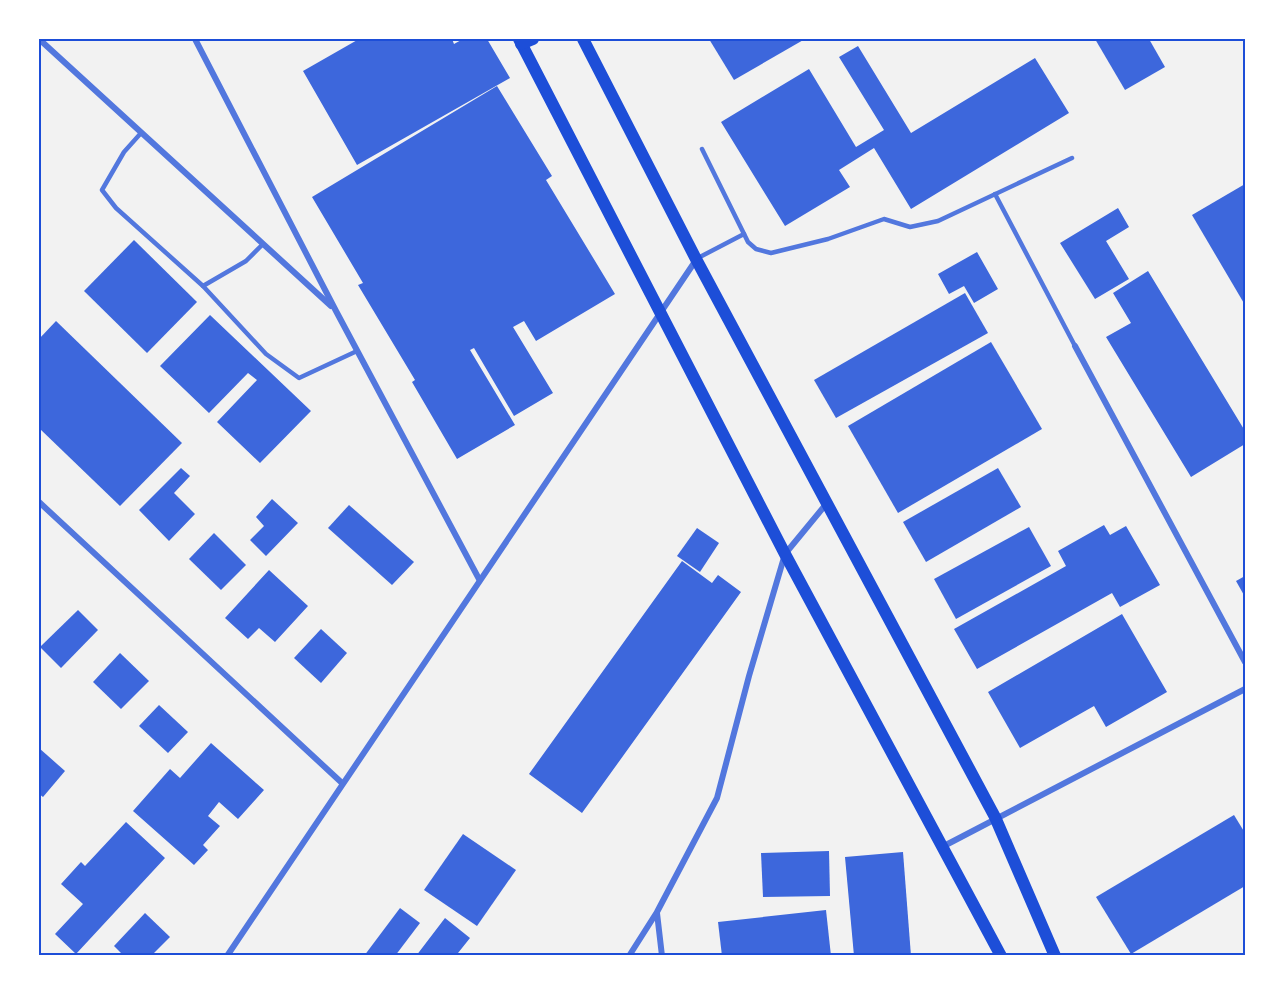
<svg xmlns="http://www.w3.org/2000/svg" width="1284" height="995" font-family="'PT Sans Narrow',sans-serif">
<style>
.building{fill:#3d67dc}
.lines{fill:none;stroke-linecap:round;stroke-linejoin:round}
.service{stroke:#5277de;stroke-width:4.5}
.minor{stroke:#5277de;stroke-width:6}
.secondary{stroke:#1d4ed8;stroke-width:12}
.neatline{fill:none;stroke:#1d4ed8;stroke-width:2}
</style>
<rect width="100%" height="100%" fill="#f2f2f2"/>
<g class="building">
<path d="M 359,39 L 452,39 L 454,44 L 463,39 L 487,39 L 510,78 L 357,165 L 303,71 Z"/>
<path d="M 709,39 L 805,39 L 734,80 Z"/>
<path d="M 1095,39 L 1149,39 L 1165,67 L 1125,90 Z"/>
<path d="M 858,46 L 911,133 L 1035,58 L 1069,113 L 911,209 L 874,148 L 839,170 L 850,187 L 785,226 L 721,122 L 809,69 L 856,147 L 884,130 L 839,57 Z"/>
<path d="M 497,86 L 552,176 L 546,180 L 615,294 L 536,341 L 524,321 L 513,327 L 553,393 L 514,416 L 474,348 L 470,350 L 515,425 L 457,459 L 412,382 L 415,380 L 358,285 L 363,283 L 312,197 Z"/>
<path d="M 1245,184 L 1245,305 L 1192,215 Z"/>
<path d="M 1118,208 L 1129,227 L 1106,241 L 1129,279 L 1095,299 L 1060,243 Z"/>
<path d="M 134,240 L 197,302 L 147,353 L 84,291 Z"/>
<path d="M 977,252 L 998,289 L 974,303 L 964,286 L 949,294 L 938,274 Z"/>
<path d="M 1148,271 L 1245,431 L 1245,444 L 1191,477 L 1106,337 L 1131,323 L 1113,293 Z"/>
<path d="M 965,293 L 988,333 L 836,418 L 814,380 Z"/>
<path d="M 210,315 L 311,411 L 260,463 L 217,422 L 257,380 L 248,373 L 209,413 L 160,366 Z"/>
<path d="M 56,321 L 182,443 L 120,506 L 39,428 L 39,339 Z"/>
<path d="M 991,342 L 1042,429 L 898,513 L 848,426 Z"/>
<path d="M 181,468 L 190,476 L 174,493 L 195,514 L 169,541 L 139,510 Z"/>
<path d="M 998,468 L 1021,507 L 926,562 L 903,522 Z"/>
<path d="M 272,499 L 298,523 L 266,556 L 250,540 L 264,526 L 256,517 Z"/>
<path d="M 349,505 L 414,562 L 392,585 L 328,528 Z"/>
<path d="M 1104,525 L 1110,535 L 1126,526 L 1160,585 L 1120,607 L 1112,593 L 977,669 L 954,629 L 1066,566 L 1058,551 Z"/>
<path d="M 1029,527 L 1051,566 L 956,619 L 934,579 Z"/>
<path d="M 697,528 L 719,543 L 700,572 L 677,556 Z"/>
<path d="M 214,533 L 246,565 L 221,590 L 189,559 Z"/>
<path d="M 682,561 L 712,583 L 718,575 L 741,592 L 582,813 L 529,774 Z"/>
<path d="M 269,570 L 308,606 L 275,642 L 259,628 L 248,639 L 225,618 Z"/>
<path d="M 1245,576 L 1245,597 L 1236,581 Z"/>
<path d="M 78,610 L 98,630 L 61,668 L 40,647 Z"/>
<path d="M 1122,614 L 1167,692 L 1106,727 L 1094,706 L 1020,748 L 988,692 Z"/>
<path d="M 321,629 L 347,653 L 321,683 L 294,658 Z"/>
<path d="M 120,653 L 149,681 L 121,709 L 93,682 Z"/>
<path d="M 159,705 L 188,732 L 168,753 L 139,726 Z"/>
<path d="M 211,743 L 264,790 L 238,819 L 219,802 L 208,816 L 220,826 L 203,845 L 208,850 L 194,865 L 133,811 L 170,769 L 180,778 Z"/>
<path d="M 39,748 L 65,771 L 43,797 L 39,794 Z"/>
<path d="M 1234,815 L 1245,833 L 1245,886 L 1131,954 L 1096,897 Z"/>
<path d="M 126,822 L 165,858 L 76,954 L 55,934 L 83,904 L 61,884 L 81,862 L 85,866 Z"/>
<path d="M 463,834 L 516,870 L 477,926 L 424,890 Z"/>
<path d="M 829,851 L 830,896 L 763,897 L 761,853 Z"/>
<path d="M 903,852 L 911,956 L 854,956 L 845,857 Z"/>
<path d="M 400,908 L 420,923 L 395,956 L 364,956 Z"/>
<path d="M 826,910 L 831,956 L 722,956 L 718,922 Z"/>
<path d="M 145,913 L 170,937 L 151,956 L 124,956 L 114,946 Z"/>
<path d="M 445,918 L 470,938 L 458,953 L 461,956 L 416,956 Z"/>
</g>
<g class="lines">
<g class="service">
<path d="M 141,133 L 124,152 L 102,190 L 116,208 L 203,286 L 246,261 L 263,244"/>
<path d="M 702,149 L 748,242 L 756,249 L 771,253 L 828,239 L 884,219 L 910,227 L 938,221 L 1072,158"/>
<path d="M 995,194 L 1075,346"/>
<path d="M 696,259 L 744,234"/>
<path d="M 203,286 L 266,354 L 299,378 L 357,351"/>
</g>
<g class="minor">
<path d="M 39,39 L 331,306"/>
<path d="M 195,39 L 336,311 L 479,579"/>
<path d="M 1075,346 L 1245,662"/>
<path d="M 39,502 L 342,783"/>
<path d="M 942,847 L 1245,689"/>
<path d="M 657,913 L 662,956"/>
<path d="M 227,956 L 696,260"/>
<path d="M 629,956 L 657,912 L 717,798 L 749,676 L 785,554 L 827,503"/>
</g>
<g class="secondary">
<path d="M 519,39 L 785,554 L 1001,956"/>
<path d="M 583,39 L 696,259 L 995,817 L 1055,956"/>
<path d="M 521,44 L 533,39"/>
</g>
</g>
<rect width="1284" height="995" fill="none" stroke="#ffffff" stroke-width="81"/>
<rect x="40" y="40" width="1204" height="914" class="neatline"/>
</svg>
